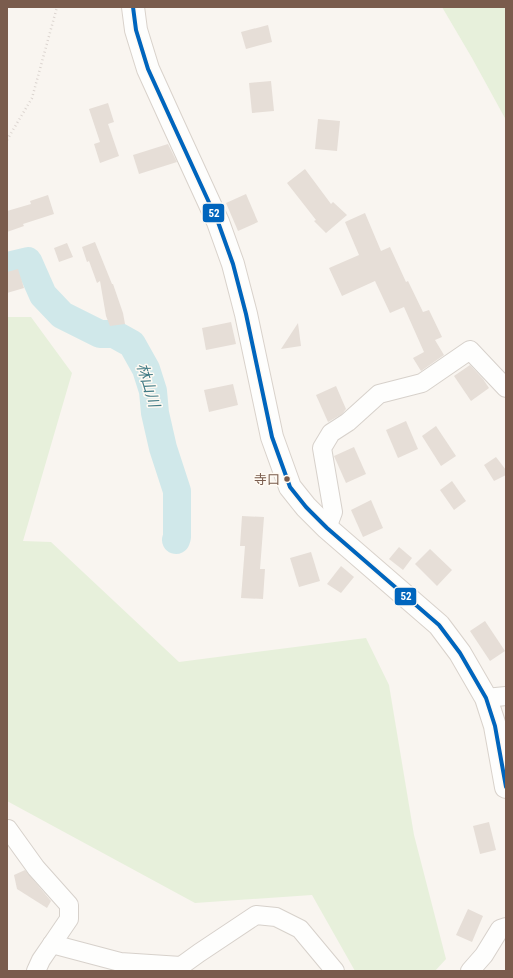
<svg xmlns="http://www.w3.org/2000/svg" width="513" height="978" font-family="'Roboto Condensed','Noto Sans JP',sans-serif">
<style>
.green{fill:#e7f0db}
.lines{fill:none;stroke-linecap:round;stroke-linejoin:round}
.river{stroke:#d0e8ea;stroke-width:28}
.building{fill:#e6ded7}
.street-casing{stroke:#d7d1cb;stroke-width:20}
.secondary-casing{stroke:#d9d2cb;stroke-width:24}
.path{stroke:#dcd5d0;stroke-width:2.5;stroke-dasharray:1 3;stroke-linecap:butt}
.street{stroke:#fefefd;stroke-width:18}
.secondary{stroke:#fefefd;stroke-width:22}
.bus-1-casing{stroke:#fffaf3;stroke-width:7}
.bus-1{stroke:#0065bd;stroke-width:4}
.bus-dot{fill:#7a5c4d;stroke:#fffaf3;stroke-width:1.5}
.labels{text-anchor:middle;stroke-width:3;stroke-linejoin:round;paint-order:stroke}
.bus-label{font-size:13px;fill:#7a5c4d;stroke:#fffaf3;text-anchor:end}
.water-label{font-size:15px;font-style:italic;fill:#437c86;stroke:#fffaf3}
.line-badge{stroke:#fffaf3;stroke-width:1.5}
.badge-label{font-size:11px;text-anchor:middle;font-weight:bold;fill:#fff}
</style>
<rect width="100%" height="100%" fill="#f9f5f0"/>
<g class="green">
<path d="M 442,7 L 506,7 L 506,120 L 472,58 Z"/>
<path d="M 7,317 L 31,317 L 72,373 L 23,541 L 51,542 L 179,662 L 366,638 L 389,685 L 414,835 L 446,959 L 435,971 L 355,971 L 312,895 L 195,903 L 7,801 Z"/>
</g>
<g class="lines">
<path class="river" d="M 7,266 L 28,261 L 43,295 L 62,315 L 100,334 L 114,334 L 132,344 L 146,369 L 153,391 L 155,413 L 163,448 L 177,491 L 177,537 L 176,540"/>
</g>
<g class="building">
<path d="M 268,25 L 272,42 L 246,49 L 241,32 Z"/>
<path d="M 271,81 L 274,111 L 252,113 L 249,83 Z"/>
<path d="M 108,103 L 114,122 L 108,124 L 119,156 L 100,163 L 94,144 L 100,142 L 89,109 Z"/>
<path d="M 318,119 L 340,121 L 337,151 L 315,149 Z"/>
<path d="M 168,144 L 177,162 L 139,174 L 133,155 Z"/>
<path d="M 305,169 L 331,204 L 333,202 L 347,215 L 326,233 L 314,221 L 316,220 L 287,183 Z"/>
<path d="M 246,194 L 258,222 L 238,231 L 226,203 Z"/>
<path d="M 48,195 L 54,214 L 23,224 L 24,226 L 7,232 L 7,211 L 31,204 L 30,201 Z"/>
<path d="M 365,213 L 381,251 L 390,247 L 406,282 L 408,281 L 423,312 L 429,310 L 442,337 L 435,340 L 444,355 L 421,371 L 413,358 L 424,352 L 404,307 L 390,313 L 375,281 L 342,296 L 329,268 L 359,255 L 345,222 Z"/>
<path d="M 95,242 L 112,284 L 113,284 L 123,313 L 125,324 L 110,326 L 106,316 L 100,281 L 97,283 L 89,261 L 87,262 L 82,247 Z"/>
<path d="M 67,243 L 73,257 L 59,262 L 54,248 Z"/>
<path d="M 18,269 L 24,288 L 7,293 L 7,272 Z"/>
<path d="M 231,322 L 236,344 L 206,350 L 202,328 Z"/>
<path d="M 298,323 L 301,346 L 281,349 Z"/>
<path d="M 470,365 L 483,379 L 489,388 L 471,401 L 454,376 Z"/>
<path d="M 233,384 L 238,405 L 209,412 L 204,390 Z"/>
<path d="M 336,386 L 346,409 L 342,414 L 328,422 L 316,395 Z"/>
<path d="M 406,421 L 418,449 L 398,458 L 386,430 Z"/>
<path d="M 436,426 L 456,456 L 441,466 L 422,436 Z"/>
<path d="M 354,447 L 366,474 L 346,483 L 334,456 Z"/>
<path d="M 496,457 L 506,470 L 506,475 L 494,481 L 484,465 Z"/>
<path d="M 452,481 L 466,501 L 454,510 L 440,490 Z"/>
<path d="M 371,500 L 383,528 L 363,537 L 351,510 Z"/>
<path d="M 242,516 L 264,517 L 260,569 L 265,569 L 263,599 L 241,598 L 245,546 L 240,546 Z"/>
<path d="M 399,547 L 412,558 L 403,570 L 389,559 Z"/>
<path d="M 430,549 L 452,570 L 437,586 L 415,564 Z"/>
<path d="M 311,552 L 320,581 L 299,587 L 290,558 Z"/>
<path d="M 341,566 L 354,577 L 341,593 L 327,584 Z"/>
<path d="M 485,621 L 505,651 L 490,661 L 470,631 Z"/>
<path d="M 489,822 L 496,850 L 480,854 L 473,826 Z"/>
<path d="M 25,870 L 51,901 L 47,908 L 17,889 L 14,875 Z"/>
<path d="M 468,909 L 483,916 L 472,942 L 456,935 Z"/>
</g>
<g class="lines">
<g class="street-casing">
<g id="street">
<path d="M 327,528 L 333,512 L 322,448 L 331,433 L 348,422 L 379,394 L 422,383 L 470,350 L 506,388"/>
<path d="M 486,698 L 506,696"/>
<path d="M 7,829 L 8,829 L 36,868 L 69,905 L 69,919 L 52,944 L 41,960 L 36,971"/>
<path d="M 52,944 L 120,962 L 181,966"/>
<path d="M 179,971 L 181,966 L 199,953 L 256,915 L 276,917 L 300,929 L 335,971"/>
<path d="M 470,971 L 484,955 L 500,929 L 506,927"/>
</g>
</g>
<g class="secondary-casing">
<path id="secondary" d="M 133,7 L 136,30 L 148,69 L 173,124 L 218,222 L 233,264 L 246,314 L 272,437 L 290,487 L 306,507 L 327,528 L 439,625 L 460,653 L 486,698 L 495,726 L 506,787"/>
</g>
<path class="path" d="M 7,140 L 32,98 L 57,7"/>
<use href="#street" class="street"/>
<use href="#secondary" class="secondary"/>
<g class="bus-1-casing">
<path id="bus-1" d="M 133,7 L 136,30 L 148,69 L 173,124 L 218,222 L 233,264 L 246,314 L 272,437 L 290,487 L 306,507 L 327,528 L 439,625 L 460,653 L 486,698 L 495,726 L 506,787"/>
</g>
<use href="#bus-1" class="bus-1"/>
</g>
<circle class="bus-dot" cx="287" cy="479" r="3.5"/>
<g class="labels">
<g class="bus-label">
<text x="280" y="484">寺口</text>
</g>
<g class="water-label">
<text transform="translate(148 385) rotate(73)" y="5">林山川</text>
</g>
</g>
<g class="line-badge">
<rect x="202" y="203" width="23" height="20" rx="4" fill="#0065bd"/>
<rect x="394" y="587" width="23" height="19" rx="4" fill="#0065bd"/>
</g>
<g class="badge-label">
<text x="214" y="217">52</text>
<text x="406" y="600">52</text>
</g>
<rect width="513" height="978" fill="none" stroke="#7a5c4d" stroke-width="16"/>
</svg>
